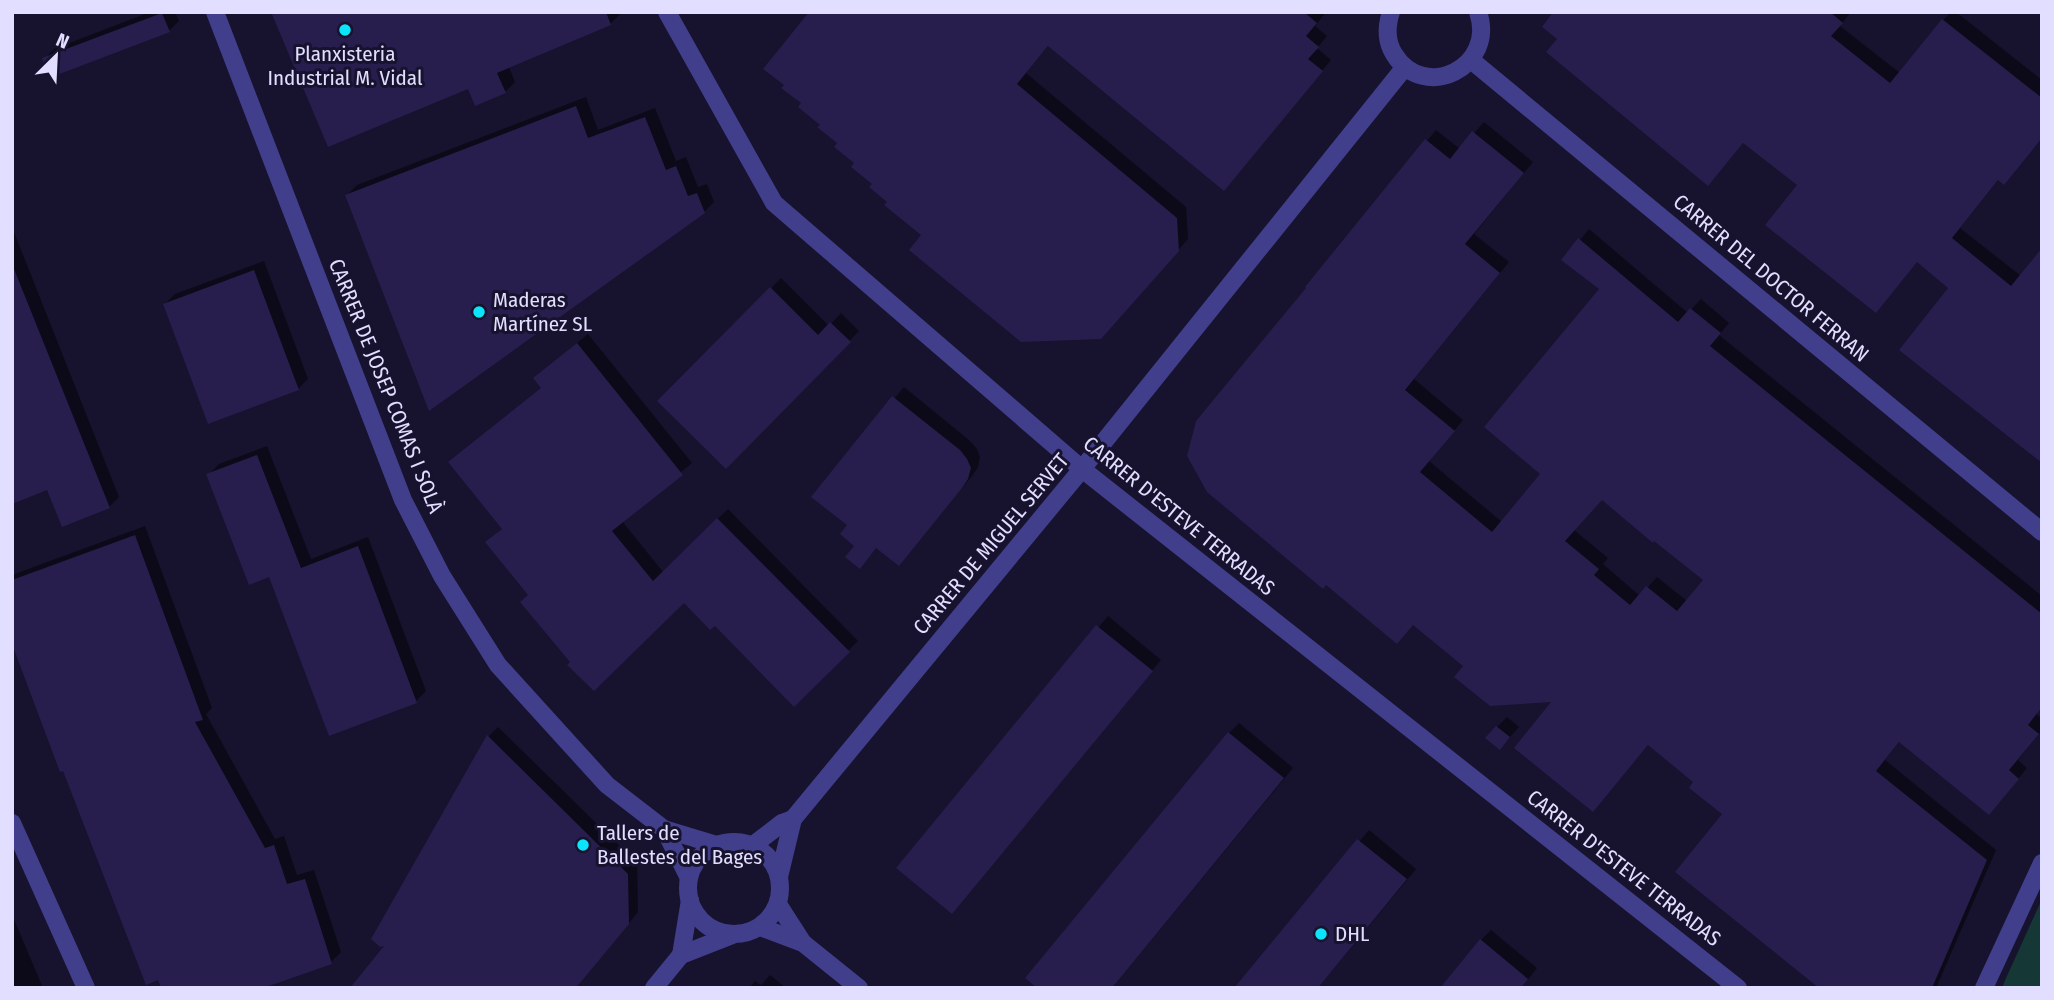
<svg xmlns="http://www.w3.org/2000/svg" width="2054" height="1000" font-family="'Fira Sans Condensed',sans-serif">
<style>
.green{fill:#153735}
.shadow{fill:#0007;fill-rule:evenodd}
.building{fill:#281e4d;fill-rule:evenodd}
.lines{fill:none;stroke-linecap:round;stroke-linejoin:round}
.minor{stroke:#413e8b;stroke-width:18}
.poi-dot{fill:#0ce4fc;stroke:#17122d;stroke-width:2.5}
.labels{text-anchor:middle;stroke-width:6;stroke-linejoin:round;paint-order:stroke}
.poi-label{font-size:21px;fill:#e2deff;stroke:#17122d;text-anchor:start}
.street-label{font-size:21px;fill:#e2deff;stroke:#17122d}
</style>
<rect width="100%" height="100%" fill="#17122d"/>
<path class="green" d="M 2042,899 L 2042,988 L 2002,988 L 2006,978 Z"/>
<g class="shadow">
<path d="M 150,12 L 175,12 L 179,21 L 169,31 L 44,59 L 54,49 Z"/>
<path d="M 275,12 L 620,12 L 620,14 L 610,24 L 509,67 L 515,82 L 505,92 L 469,87 Z"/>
<path d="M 811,12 L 1326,12 L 1315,26 L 1327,36 L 1317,48 L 1331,60 L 1234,178 L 1049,45 L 1026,73 L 1186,207 L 1188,239 L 1111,326 L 923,235 L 874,183 L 803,103 Z"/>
<path d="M 1552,12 L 1851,12 L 1840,26 L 1900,73 L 1943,20 L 1951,12 L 1956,12 L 2042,80 L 2042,138 L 2004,183 L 1999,179 L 1960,228 L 2021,276 L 2042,461 L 1951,288 L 1918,260 L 1800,185 L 1744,141 L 1559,39 L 1554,14 Z"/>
<path d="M 586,97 L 598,130 L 655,108 L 676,161 L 686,157 L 698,187 L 707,184 L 714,202 L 704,212 L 347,195 L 357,185 Z"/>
<path d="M 1484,122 L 1533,162 L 1474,234 L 1509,262 L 1414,379 L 1463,420 L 1429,461 L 1502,522 L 1542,474 L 1601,289 L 1564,260 L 1589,229 L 1688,313 L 1701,299 L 1729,323 L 1719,335 L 2042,596 L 2042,707 L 2036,714 L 2042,718 L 2042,730 L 2018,760 L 2027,768 L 1999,803 L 1900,741 L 1885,760 L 1996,850 L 1936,988 L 1821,988 L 1724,814 L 1696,782 L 1649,744 L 1593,810 L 1555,700 L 1465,666 L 1307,286 L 1436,130 L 1460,149 ZM 1602,498 L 1705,580 L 1687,601 L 1657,577 L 1640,596 L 1603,564 L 1608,558 L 1574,530 Z"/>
<path d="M 12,227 L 119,497 L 109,507 L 48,488 L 12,502 Z"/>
<path d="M 264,261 L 308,379 L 298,389 L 165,304 L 175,294 Z"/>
<path d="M 781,278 L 829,326 L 841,313 L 859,331 L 726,466 L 660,401 Z"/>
<path d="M 588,334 L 692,463 L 622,521 L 663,572 L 728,509 L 858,641 L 794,704 L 715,624 L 684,601 L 572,662 L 530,594 L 488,542 L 503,528 L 543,387 L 535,378 Z"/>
<path d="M 904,387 L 969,440 L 977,449 L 980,457 L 978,467 L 972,476 L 899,564 L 877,547 L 859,567 L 857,546 L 849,525 L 813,496 Z"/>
<path d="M 267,446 L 311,559 L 368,537 L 426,691 L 416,701 L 330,733 L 270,575 L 209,474 L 219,464 Z"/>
<path d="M 145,526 L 212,708 L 206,714 L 275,839 L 284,836 L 297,875 L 314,870 L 341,952 L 331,962 L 12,639 L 12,575 Z"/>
<path d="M 1108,616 L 1161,660 L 952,912 L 898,868 Z"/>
<path d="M 1507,717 L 1519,727 L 1500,748 L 1497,727 Z"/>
<path d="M 1239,723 L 1293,768 L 1112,988 L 1229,733 Z"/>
<path d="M 498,727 L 637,863 L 638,912 L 576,988 L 373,939 L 489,736 Z"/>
<path d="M 1369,830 L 1416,869 L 1318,988 L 1237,988 Z"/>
<path d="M 13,917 L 43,988 L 12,988 Z"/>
<path d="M 1491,930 L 1537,968 L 1521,988 L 1481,940 Z"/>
<path d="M 770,975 L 786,988 L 749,988 L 755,981 L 761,985 Z"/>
</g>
<g class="building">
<path d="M 271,12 L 606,12 L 611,25 L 497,73 L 506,93 L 475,106 L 468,89 L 328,147 Z"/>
<path d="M 809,12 L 1304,12 L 1317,23 L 1306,36 L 1319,47 L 1308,59 L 1323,71 L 1224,191 L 1048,46 L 1017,84 L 1177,218 L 1179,251 L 1101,339 L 1021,342 L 909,250 L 921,235 L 884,205 L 887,202 L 869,187 L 872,184 L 851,167 L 854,163 L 834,147 L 837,143 L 817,127 L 820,125 L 798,107 L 801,103 L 781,88 L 784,85 L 763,69 Z"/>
<path d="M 1553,12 L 1830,12 L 1843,23 L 1831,36 L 1890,83 L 1942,19 L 2042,98 L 2042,138 L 2004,185 L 1998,180 L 1952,238 L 2011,286 L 2042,248 L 2042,463 L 1899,350 L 1948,288 L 1917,262 L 1876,313 L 1765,225 L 1797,185 L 1743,143 L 1708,186 L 1546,52 L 1557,39 L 1542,27 Z"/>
<path d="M 162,13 L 170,32 L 49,78 L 42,58 Z"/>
<path d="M 576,106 L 588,138 L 645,117 L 666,170 L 676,166 L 688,196 L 697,193 L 705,213 L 429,411 L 345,195 Z"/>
<path d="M 1472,131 L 1524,173 L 1465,244 L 1500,273 L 1405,390 L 1455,431 L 1420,472 L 1492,532 L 1540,474 L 1484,427 L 1599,289 L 1561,260 L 1578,238 L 1678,322 L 1690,308 L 1721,333 L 1710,346 L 2042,614 L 2042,707 L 2028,725 L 2039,734 L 2009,770 L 2019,779 L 1989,815 L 1899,742 L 1876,771 L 1987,860 L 1932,988 L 1819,988 L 1675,872 L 1722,814 L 1689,788 L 1693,782 L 1648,745 L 1593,812 L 1514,748 L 1551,702 L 1490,706 L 1454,677 L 1463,666 L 1413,625 L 1397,644 L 1326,585 L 1323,589 L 1207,492 L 1187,456 L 1196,421 L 1306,288 L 1305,287 L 1425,139 L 1450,159 ZM 1602,500 L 1653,543 L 1654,541 L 1703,580 L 1677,611 L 1646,586 L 1630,605 L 1594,575 L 1599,569 L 1565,541 Z"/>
<path d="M 12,264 L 110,508 L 62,527 L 47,490 L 12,504 Z"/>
<path d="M 254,270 L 299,390 L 208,424 L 163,304 Z"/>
<path d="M 770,287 L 818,335 L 830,322 L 851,342 L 726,469 L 657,401 Z"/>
<path d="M 577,343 L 683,475 L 612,531 L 653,581 L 717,518 L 850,652 L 794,707 L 715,626 L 710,630 L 684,603 L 594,691 L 567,665 L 570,662 L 520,602 L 528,595 L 485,542 L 502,529 L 448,462 L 541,388 L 533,378 Z"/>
<path d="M 892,396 L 960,450 L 967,459 L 971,468 L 968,479 L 962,488 L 899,566 L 876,548 L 860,569 L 845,557 L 854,546 L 840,534 L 847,525 L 811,497 Z"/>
<path d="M 257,455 L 301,568 L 358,546 L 417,703 L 329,736 L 269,577 L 249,585 L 206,474 Z"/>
<path d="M 135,535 L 203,720 L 195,722 L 265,848 L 274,845 L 287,884 L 305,879 L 332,964 L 263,988 L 161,988 L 158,980 L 146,985 L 63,771 L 60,772 L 12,644 L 12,580 Z"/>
<path d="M 1096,625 L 1153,671 L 952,914 L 896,868 Z"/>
<path d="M 1496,726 L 1510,737 L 1500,750 L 1485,738 Z"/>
<path d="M 1228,732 L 1284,778 L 1112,988 L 1037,988 L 1025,978 Z"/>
<path d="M 487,735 L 628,874 L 629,924 L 576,988 L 350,988 L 384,946 L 380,947 L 371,939 Z"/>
<path d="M 1357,839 L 1407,879 L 1318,988 L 1234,988 Z"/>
<path d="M 1480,939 L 1528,979 L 1521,988 L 1440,988 Z"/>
</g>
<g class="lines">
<g class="minor">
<path d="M 215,12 L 403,500 L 442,576 L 498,665 L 607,785 L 664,829 L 717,845"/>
<path d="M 667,12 L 774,203 L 1082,469 L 1738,988"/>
<path d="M 1391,12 C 1386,27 1386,41 1394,54 C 1424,103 1497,67 1478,12"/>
<path d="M 1471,60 L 2042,532"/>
<path d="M 12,823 L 86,988"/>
<path d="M 664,829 L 689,878"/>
<circle cx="734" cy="888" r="46"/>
<path d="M 752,846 L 782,823 L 793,819"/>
<path d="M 779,877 L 793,819 L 1082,469 L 1405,67"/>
<path d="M 778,904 L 803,943"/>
<path d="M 760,927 L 803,943 L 859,988"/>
<path d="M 681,955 L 690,900"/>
<path d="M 654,988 L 681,955 L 732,935"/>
<path d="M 1984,988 L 2042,863"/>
</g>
</g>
<g class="poi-dot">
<circle cx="345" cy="30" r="7"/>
<circle cx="479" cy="312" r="7"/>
<circle cx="583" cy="845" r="7"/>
<circle cx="1321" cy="934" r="7"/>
</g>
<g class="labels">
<g class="poi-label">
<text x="345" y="61" text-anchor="middle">Planxisteria<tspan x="345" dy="24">Industrial M. Vidal</tspan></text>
<text x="493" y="307">Maderas<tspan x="493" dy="24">Martínez SL</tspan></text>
<text x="597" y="840">Tallers de<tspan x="597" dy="24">Ballestes del Bages</tspan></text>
<text x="1335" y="941">DHL</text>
</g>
<g class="street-label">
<text transform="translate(1771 278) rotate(40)" y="7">CARRER DEL DOCTOR FERRAN</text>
<text transform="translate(386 386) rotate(68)" y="7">CARRER DE JOSEP COMAS I SOLÀ</text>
<text transform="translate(1179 516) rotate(39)" y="7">CARRER D'ESTEVE TERRADAS</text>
<text transform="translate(991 544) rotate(-50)" y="7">CARRER DE MIGUEL SERVET</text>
<text transform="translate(1624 868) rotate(38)" y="7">CARRER D'ESTEVE TERRADAS</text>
</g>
</g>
<rect width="2054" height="1000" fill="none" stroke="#e2deff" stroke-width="28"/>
<g transform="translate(56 56) rotate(24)" stroke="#17122d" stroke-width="5" paint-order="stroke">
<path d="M0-5L12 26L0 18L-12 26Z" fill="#e2deff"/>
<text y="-10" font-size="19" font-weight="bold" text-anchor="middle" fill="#e2deff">N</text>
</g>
</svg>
